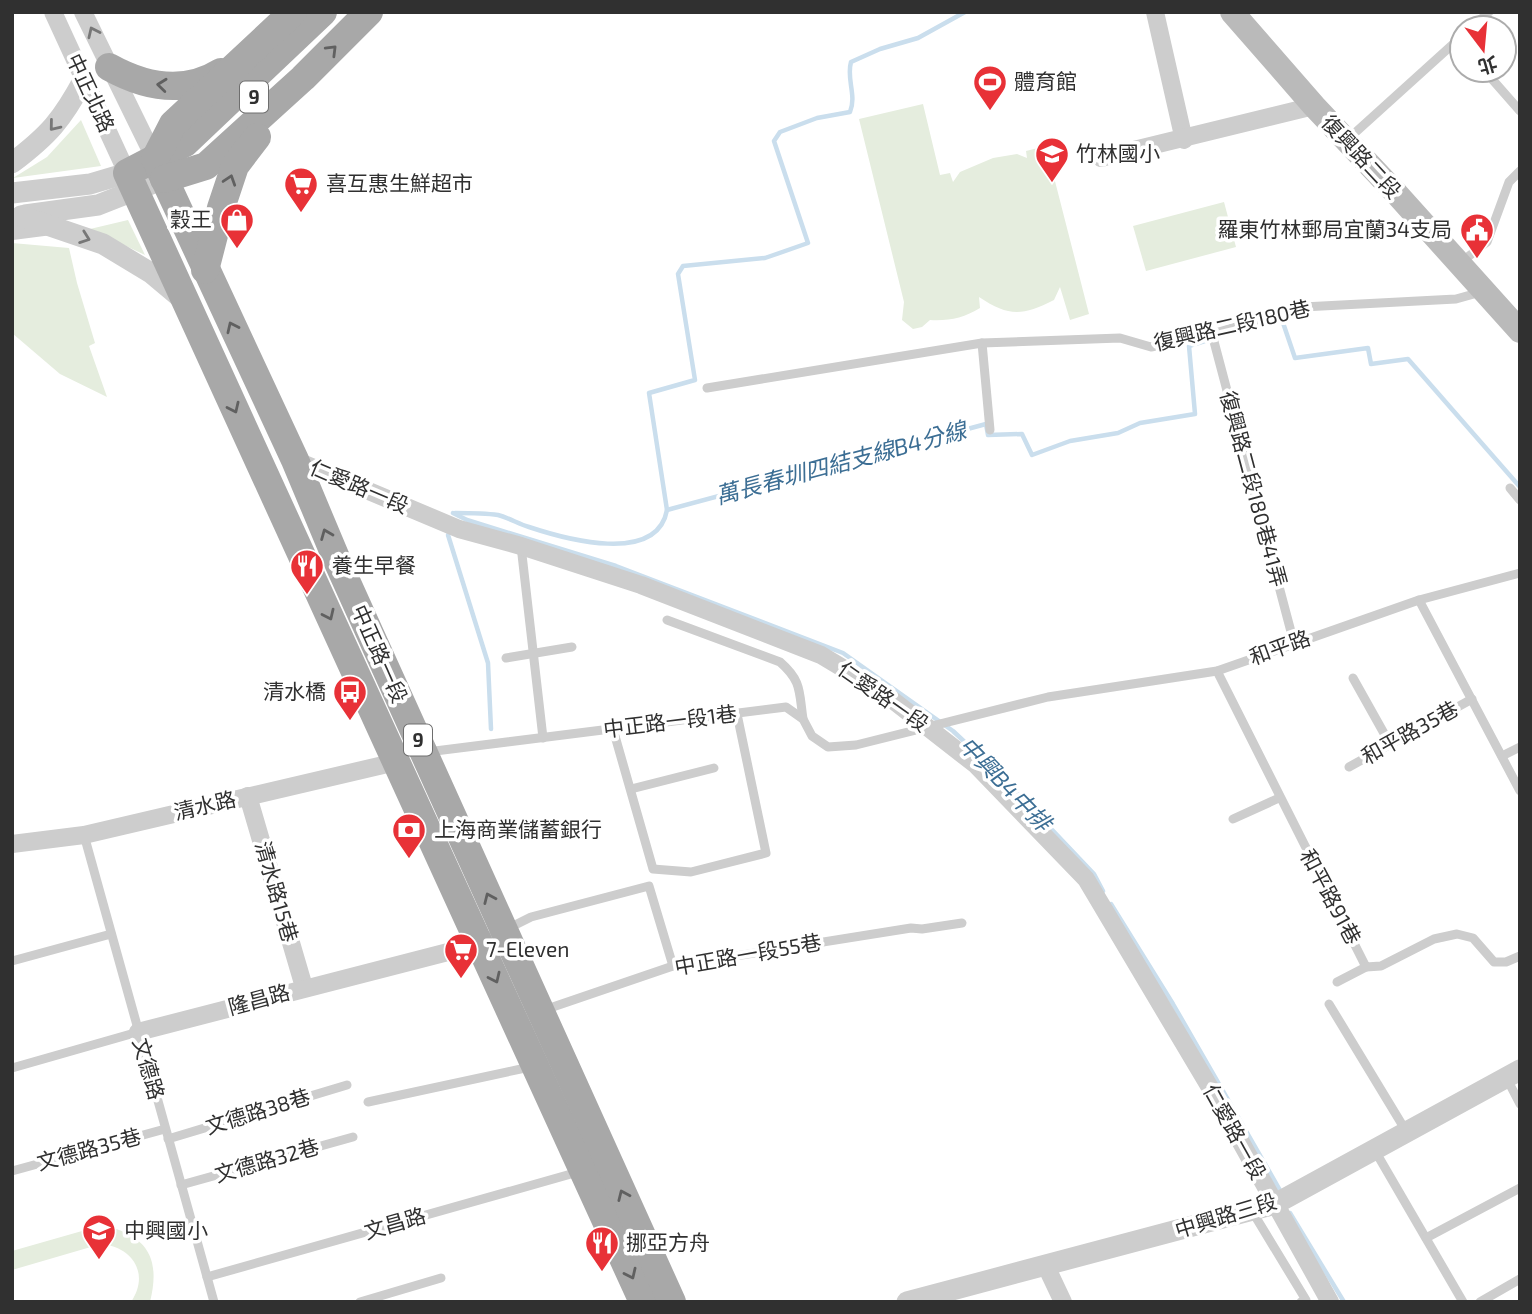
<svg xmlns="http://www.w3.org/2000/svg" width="1532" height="1314" font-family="'Exo 2','Noto Sans TC',sans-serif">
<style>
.green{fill:#e5edde}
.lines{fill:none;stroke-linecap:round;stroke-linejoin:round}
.stream{stroke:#cadeed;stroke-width:4.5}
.service{stroke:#cdcdcd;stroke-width:9}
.minor{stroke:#cdcdcd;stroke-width:18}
.tertiary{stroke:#cdcdcd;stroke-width:21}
.secondary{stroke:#bababa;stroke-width:24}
.primary{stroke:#a8a8a8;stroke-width:28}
.oneway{stroke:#777}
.oneway2{stroke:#606060}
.labels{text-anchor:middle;stroke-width:7;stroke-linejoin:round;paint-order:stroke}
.shield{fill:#fff;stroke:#6e6e6e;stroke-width:2}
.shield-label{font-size:19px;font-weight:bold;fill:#303030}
.poi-label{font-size:21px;fill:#303030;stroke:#fff;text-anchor:start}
.street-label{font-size:21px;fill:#303030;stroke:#fff}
.water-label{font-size:23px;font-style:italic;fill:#3c6e94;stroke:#fff}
</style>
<rect width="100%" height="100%" fill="#fff"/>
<g class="green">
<path d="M 923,104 L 940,175 L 950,173 L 953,182 L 960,172 L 993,158 L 1017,154 L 1027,158 L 1026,151 L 1046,146 L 1089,314 L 1070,320 L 1060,287 L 1054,300 C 1022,316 1009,317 979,297 L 980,308 C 964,318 949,321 930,320 L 922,327 L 913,329 L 902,320 L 904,302 L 859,119 Z"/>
<path d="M 81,120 L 101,166 L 13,178 L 47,157 Z"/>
<path d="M 1224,202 L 1236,247 L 1146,271 L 1133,226 Z"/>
<path d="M 128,220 L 145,255 L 90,229 Z"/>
<path d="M 12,243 L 69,248 L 77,283 L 95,343 L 89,346 L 107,397 L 60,374 L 12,333 Z"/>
<path d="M 103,1225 C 147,1236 161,1257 150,1302 L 131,1302 C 150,1274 133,1247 101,1244 L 12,1270 L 12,1251 Z"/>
</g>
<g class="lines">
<g class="stream">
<path d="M 1280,314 L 1295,358 L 1368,348 L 1371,364 L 1408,359 L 1520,487"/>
<path d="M 667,510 L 986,424 L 988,435 L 1022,434 L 1032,455 L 1070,441 L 1118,433 L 1140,423 L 1195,414 L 1189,346 L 1230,333"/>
<path d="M 453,513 L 467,520 L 616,566 L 843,653 L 953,731 L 1001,776 L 1094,874 L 1103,891"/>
<path d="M 455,513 C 469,513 484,513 498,515 C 509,518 519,524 529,527 C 565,539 657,565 667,510 L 649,393 L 695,380 L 678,274 L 683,266 L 765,258 L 808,243 L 774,141 L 780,132 L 817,118 L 850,112 C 857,95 846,79 851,62 L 880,49 L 918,38 L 965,12"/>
<path d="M 448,535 L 488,663 L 491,729"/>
<path d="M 1111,904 L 1173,1004 L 1281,1192"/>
<path d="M 1290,1213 L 1344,1302"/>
</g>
<g class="service">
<path d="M 1471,28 L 1489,12"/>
<path d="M 1484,70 L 1520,111"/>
<path d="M 1347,140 L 1462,36"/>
<path d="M 1460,263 L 1487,242 L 1509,182 L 1520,171"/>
<path d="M 1212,334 L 1294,643"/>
<path d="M 982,343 L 990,430"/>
<path d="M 707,388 L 982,343 L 1120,338 L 1151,347 L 1212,334 L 1303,307 L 1456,299 L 1481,292"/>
<path d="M 1510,488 L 1520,500"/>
<path d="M 521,546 L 543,738"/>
<path d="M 1419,600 L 1520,791"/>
<path d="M 667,620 L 780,662 C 802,681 799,692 803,719"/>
<path d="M 506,658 L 572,647"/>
<path d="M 1217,671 L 1366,967 L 1381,966 L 1434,939 L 1457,934 L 1473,938 L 1494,962 L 1506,962 L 1520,956"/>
<path d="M 1353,678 L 1390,744"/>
<path d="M 613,729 L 653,869 L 691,872 L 766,853 L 737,714"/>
<path d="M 427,752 L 786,707 L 803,719 L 812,736 L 828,747 L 856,745 L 1048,697 L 1217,671 L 1419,600 L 1520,573"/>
<path d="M 1502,756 L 1520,747"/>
<path d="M 1349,767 L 1472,699"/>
<path d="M 631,789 L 714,768"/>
<path d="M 1233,819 L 1279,798"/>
<path d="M 84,835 L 214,1302"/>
<path d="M 509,928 L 531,917 L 649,886 L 673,966"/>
<path d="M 12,961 L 111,934"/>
<path d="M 1337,982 L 1366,967"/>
<path d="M 1329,1004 L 1406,1131"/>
<path d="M 544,1010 L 673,966 L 911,928 L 922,929 L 962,923"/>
<path d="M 12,1068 L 138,1032"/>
<path d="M 1506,1077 L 1520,1104"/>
<path d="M 368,1102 L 530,1067"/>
<path d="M 168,1139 L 347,1085"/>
<path d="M 1374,1149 L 1463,1302"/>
<path d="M 12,1171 L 165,1129"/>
<path d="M 181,1185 L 353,1137"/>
<path d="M 1252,1211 L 1306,1300 L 1301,1302"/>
<path d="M 1426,1238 L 1520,1188"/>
<path d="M 207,1277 L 578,1172"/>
<path d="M 360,1302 L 441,1278"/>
<path d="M 1480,1302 L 1520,1279"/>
</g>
<g class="minor">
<path d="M 53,12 L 127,173"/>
<path d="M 83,12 L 155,159"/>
<path d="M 1155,12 L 1184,140"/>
<path d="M 1101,158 L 1314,106"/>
<path d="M 12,231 L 51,226"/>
<path d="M 295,460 L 459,529 L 521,546 L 641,585 L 821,655 L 881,691 L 976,765 L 1086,879 L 1218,1101 L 1330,1302"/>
<path d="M 248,796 L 304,987"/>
<path d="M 12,844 L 84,835 L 396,762"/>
<path d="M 138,1032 L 479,944 L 486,940"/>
<path d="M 1046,1266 L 1063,1302"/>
</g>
<g class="tertiary">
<path d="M 12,163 C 49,135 62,120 84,79"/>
<path d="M 12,193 L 90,184 L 127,173"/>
<path d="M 25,215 L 98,205 L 164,179"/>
<path d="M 21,216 L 103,244 L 151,273 L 182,299"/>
<path d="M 907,1302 L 1275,1204 L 1520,1070"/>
</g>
<path class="secondary" d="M 1232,12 L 1314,106 L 1395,192 L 1520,331"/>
<g class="primary">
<path d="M 323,12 L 185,143 L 127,173 L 643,1302"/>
<path d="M 109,67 C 145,87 184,95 221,72"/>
<path d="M 155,159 L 295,460 L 339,565 L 672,1302"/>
<path d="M 155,159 L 173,124 L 293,12"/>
<path d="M 164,179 L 206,166 L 303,78 L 369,12"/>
<path d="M 205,270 L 221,208 L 235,166 L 257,137"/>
</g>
</g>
<defs><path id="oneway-chevron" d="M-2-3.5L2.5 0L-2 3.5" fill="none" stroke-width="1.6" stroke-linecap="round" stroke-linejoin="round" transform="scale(1.75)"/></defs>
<g class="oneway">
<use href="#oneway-chevron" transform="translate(93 32) rotate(-115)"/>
<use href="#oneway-chevron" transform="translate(54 126) rotate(129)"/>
<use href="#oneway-chevron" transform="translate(85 238) rotate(20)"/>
</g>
<g class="oneway2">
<use href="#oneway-chevron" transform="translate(332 50) rotate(-45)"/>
<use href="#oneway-chevron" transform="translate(162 85) rotate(-174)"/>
<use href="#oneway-chevron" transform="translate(230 180) rotate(-72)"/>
<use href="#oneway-chevron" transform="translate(232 327) rotate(-115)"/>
<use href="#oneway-chevron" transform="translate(234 408) rotate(65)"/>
<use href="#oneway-chevron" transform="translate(326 534) rotate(-112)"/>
<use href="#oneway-chevron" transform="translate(329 615) rotate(65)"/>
<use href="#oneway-chevron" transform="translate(489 898) rotate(-114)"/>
<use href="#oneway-chevron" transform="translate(495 978) rotate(65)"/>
<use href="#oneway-chevron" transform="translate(623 1195) rotate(-114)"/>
<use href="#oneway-chevron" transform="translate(631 1274) rotate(65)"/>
</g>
<defs>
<g id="stadium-pin" transform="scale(1.75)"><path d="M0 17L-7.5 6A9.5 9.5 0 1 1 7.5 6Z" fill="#e83137" stroke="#fff"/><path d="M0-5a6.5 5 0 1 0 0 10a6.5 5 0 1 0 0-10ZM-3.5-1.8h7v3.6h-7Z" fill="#fff"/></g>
<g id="school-pin" transform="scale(1.75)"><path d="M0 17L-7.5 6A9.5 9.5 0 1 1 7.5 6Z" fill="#e83137" stroke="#fff"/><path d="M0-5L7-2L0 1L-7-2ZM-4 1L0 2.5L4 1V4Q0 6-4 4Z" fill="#fff"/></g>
<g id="supermarket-pin" transform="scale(1.75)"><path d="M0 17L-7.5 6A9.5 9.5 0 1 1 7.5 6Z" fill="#e83137" stroke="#fff"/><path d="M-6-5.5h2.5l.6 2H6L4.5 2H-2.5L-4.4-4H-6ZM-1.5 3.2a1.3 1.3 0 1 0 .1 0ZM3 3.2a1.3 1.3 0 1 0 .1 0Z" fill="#fff"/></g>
<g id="shop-pin" transform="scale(1.75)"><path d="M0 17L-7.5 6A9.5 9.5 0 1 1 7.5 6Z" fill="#e83137" stroke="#fff"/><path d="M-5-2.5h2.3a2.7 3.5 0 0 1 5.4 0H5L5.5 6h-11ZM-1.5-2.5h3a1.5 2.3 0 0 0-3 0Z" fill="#fff"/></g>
<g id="civic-pin" transform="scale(1.75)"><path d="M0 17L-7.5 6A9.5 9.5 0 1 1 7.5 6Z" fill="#e83137" stroke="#fff"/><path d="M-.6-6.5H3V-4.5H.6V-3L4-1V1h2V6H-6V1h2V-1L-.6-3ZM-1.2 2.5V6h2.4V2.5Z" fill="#fff"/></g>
<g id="restaurant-pin" transform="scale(1.75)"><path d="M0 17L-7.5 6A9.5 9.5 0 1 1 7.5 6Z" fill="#e83137" stroke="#fff"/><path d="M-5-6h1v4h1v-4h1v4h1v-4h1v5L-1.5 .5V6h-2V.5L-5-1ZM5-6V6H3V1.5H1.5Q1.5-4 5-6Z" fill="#fff"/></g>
<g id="bus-pin" transform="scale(1.75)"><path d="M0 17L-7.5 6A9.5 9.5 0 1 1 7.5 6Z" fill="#e83137" stroke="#fff"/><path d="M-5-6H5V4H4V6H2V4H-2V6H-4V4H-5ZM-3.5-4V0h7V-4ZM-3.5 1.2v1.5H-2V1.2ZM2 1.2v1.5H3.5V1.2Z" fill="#fff"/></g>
<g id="bank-pin" transform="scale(1.75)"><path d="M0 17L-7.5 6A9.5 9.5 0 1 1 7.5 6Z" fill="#e83137" stroke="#fff"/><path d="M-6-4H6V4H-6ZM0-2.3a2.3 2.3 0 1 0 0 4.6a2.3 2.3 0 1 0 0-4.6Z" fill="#fff"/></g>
</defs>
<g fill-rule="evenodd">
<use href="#stadium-pin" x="990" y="82"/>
<use href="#school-pin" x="1052" y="154"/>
<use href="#supermarket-pin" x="301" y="184"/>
<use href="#shop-pin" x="237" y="220"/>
<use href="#civic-pin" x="1477" y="230"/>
<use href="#restaurant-pin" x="307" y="566"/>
<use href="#bus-pin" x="350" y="692"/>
<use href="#bank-pin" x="409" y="830"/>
<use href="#supermarket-pin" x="461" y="950"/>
<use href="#school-pin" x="99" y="1231"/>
<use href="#restaurant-pin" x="602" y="1243"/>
</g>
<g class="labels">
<g class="shield">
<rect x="240" y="81.5" width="28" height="31" rx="5"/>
<rect x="404" y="724.5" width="28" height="31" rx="5"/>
</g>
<g class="shield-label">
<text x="254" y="104">9</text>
<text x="418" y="747">9</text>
</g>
<g class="poi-label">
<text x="1014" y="89">體育館</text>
<text x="1076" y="161">竹林國小</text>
<text x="326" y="191">喜互惠生鮮超市</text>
<text x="212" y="227" text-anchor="end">穀王</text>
<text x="1452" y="237" text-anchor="end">羅東竹林郵局宜蘭34支局</text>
<text x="332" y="573">養生早餐</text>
<text x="326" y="699" text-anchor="end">清水橋</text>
<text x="434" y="837">上海商業儲蓄銀行</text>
<text x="486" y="957">7-Eleven</text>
<text x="124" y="1238">中興國小</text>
<text x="626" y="1250">挪亞方舟</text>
</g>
<g class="street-label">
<text transform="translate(90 93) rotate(65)" y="7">中正北路</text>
<text transform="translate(1361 157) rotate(47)" y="7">復興路二段</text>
<text transform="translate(1232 326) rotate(-13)" y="7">復興路二段180巷</text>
<text transform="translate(359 487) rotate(23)" y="7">仁愛路一段</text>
<text transform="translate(1253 489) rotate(75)" y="7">復興路二段180巷41弄</text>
<text transform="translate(1280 648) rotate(-20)" y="7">和平路</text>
<text transform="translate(379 654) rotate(66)" y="7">中正路一段</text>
<text transform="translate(883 697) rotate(35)" y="7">仁愛路一段</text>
<text transform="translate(670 722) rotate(-7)" y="7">中正路一段1巷</text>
<text transform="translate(1410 733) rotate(-29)" y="7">和平路35巷</text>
<text transform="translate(205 806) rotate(-13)" y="7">清水路</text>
<text transform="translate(276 892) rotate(74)" y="7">清水路15巷</text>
<text transform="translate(1330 897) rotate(62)" y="7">和平路91巷</text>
<text transform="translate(748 955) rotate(-10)" y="7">中正路一段55巷</text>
<text transform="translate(259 1000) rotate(-15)" y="7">隆昌路</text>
<text transform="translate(148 1069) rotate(74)" y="7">文德路</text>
<text transform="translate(258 1112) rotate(-17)" y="7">文德路38巷</text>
<text transform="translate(1234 1132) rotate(61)" y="7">仁愛路一段</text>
<text transform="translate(89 1150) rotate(-15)" y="7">文德路35巷</text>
<text transform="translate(267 1161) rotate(-16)" y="7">文德路32巷</text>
<text transform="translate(1226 1216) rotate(-17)" y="7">中興路三段</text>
<text transform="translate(395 1224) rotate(-16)" y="7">文昌路</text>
</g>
<g class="water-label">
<text transform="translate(841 463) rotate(-15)" y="8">萬長春圳四結支線B4分線</text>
<text transform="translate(1005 784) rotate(46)" y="8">中興B4中排</text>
</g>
</g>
<rect width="1532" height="1314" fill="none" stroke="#303030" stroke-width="28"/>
<g transform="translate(1483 49) rotate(164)"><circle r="33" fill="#ffffff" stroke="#acacac" stroke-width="2"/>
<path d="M0-5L12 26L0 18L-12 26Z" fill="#e83137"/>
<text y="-10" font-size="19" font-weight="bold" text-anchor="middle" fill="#303030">北</text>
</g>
</svg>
